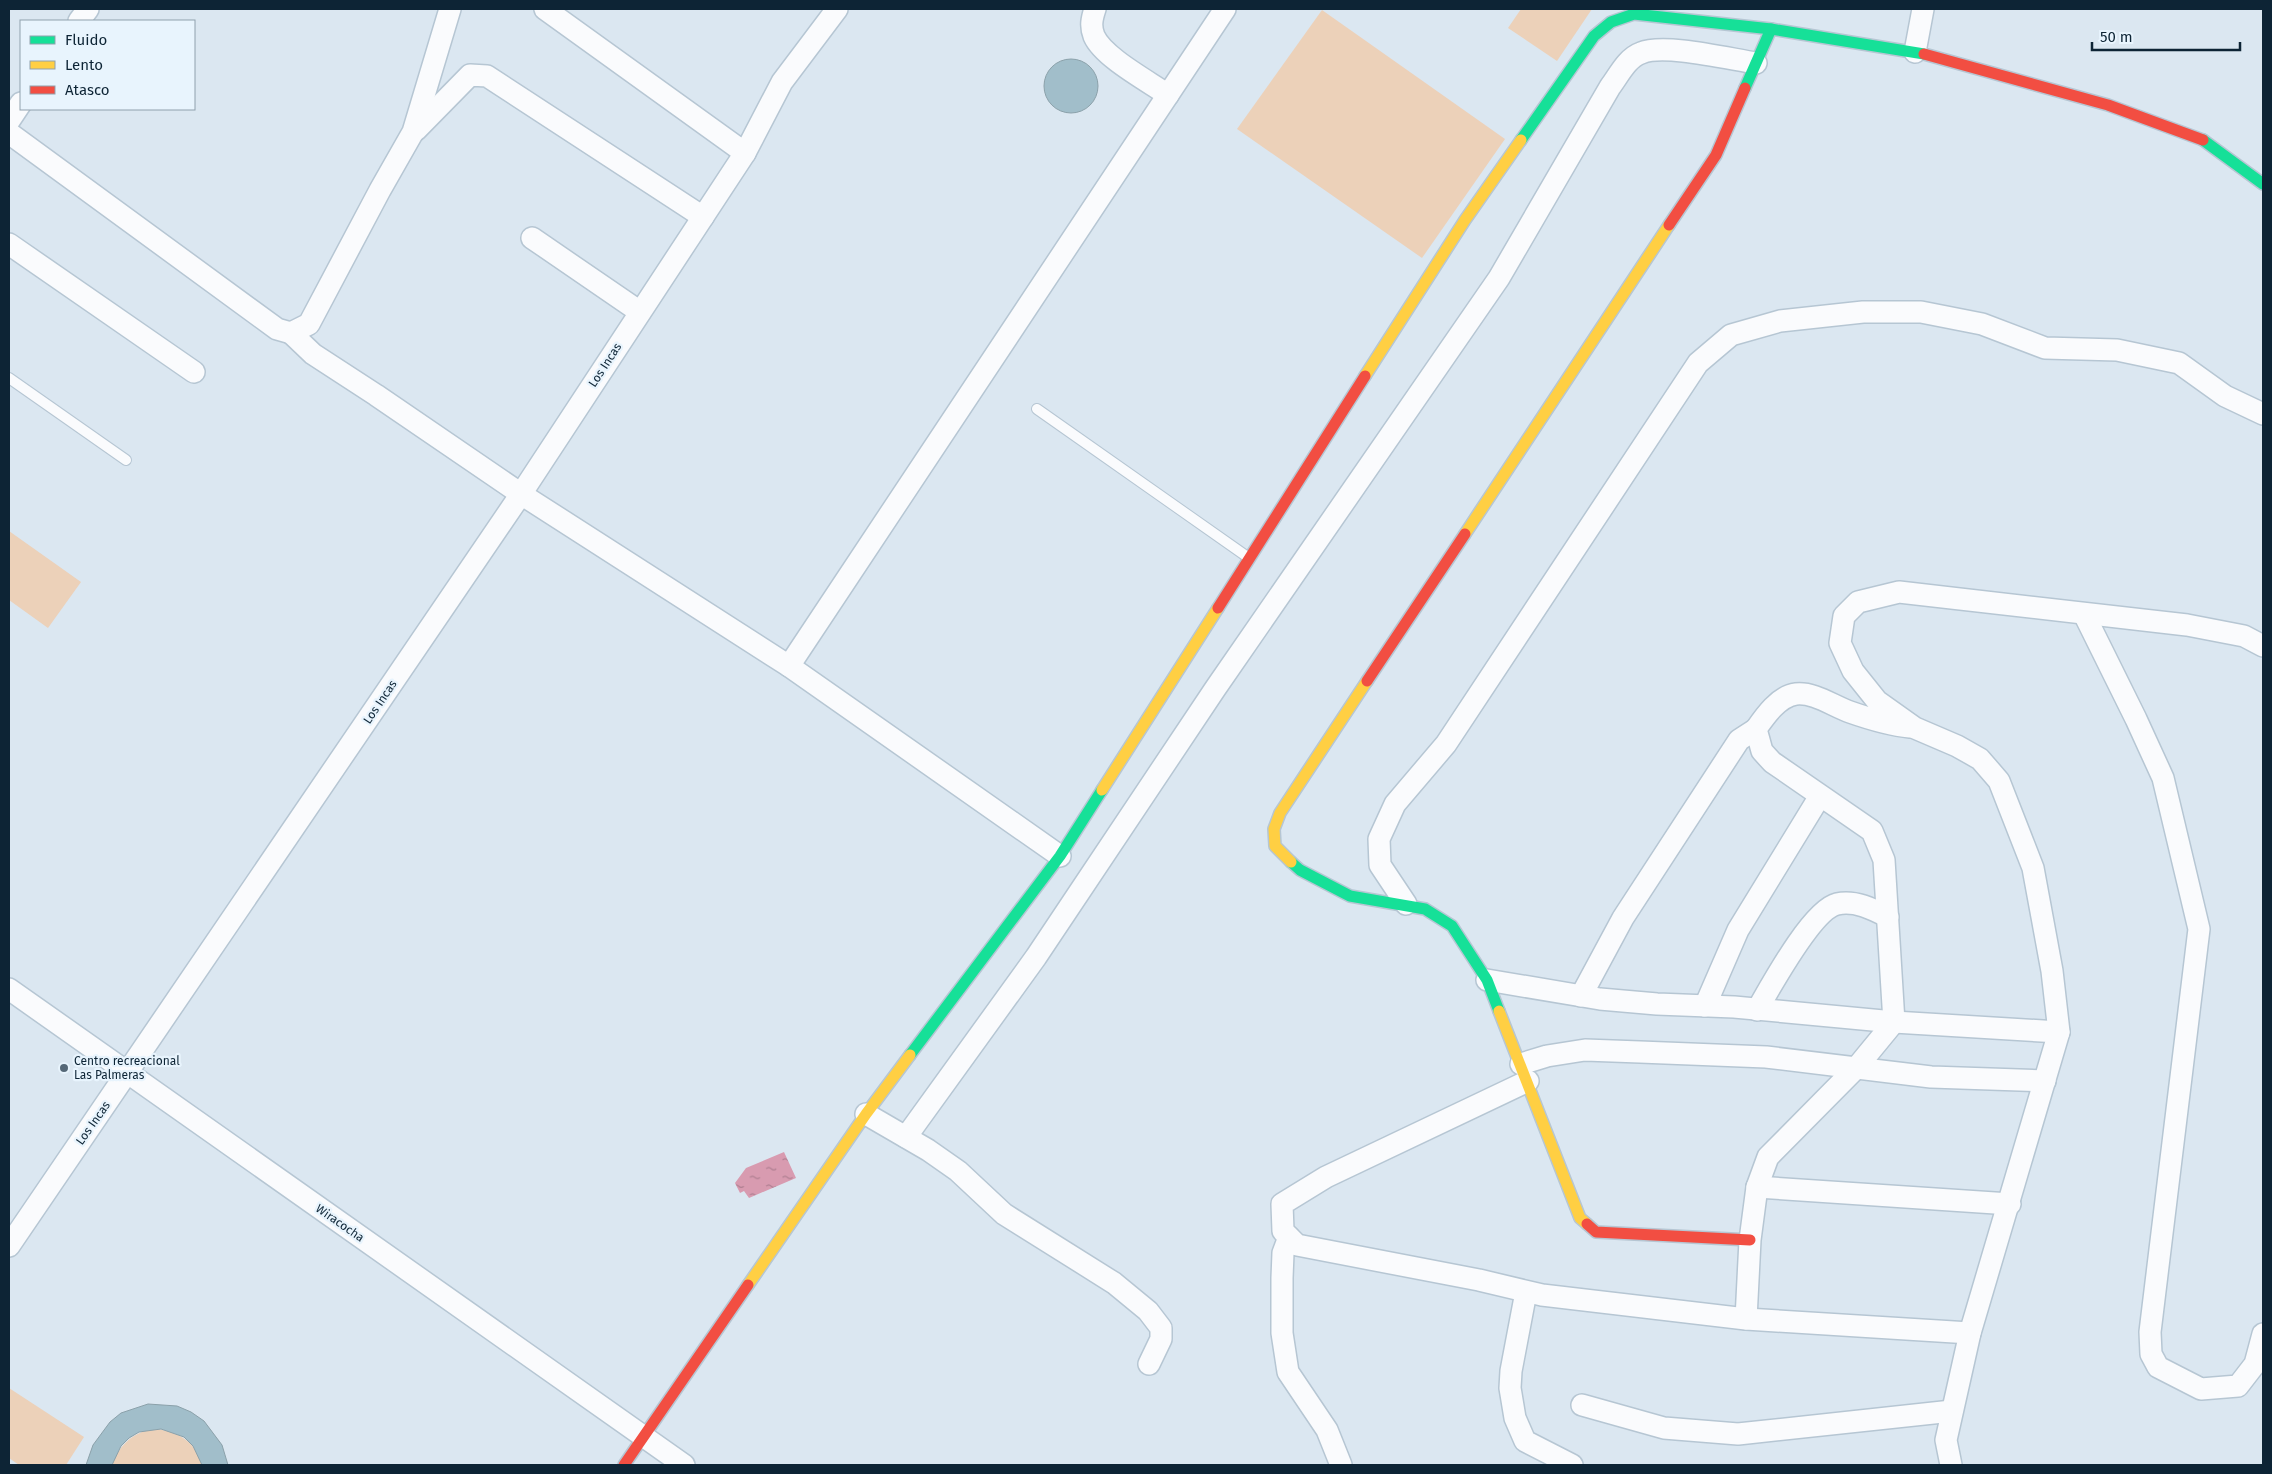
<svg xmlns="http://www.w3.org/2000/svg" width="2272" height="1474" font-family="'Fira Sans',sans-serif">
<style>
.pitch{fill:#ecd1b9}
.water{fill:url(#water-ripples)}
.building{fill:#a1beca;stroke:#8ba1aa}
.lines{fill:none;stroke-linecap:round;stroke-linejoin:round}
.lane-casing{stroke:#b6c6d3;stroke-width:12}
.street-casing{stroke:#b6c6d3;stroke-width:24}
.fast-casing{stroke:#b6c6d3;stroke-width:14}
.slow-casing{stroke:#b6c6d3;stroke-width:14}
.jam-casing{stroke:#b6c6d3;stroke-width:14}
.lane{stroke:#fafbfd;stroke-width:10}
.street{stroke:#fafbfd;stroke-width:21}
.fast{stroke:#16e098;stroke-width:11}
.slow{stroke:#ffcf43;stroke-width:11}
.jam{stroke:#f24e42;stroke-width:11}
.poi-dot{fill:#556877;stroke:#e8f4fd;stroke-width:2}
.labels{text-anchor:middle;stroke-width:4.5;stroke-linejoin:round;paint-order:stroke}
.street-label{font-size:12px;fill:#0d2435;stroke:#e8f4fd}
.poi-label{font-size:12px;fill:#0d2435;stroke:#e8f4fd;text-anchor:start}
</style>
<defs>
<pattern id="water-ripples" width="26" height="14" patternUnits="userSpaceOnUse" patternTransform="scale(1.25)"><rect width="26" height="14" fill="#d89bb0"/><path d="M2 4q2-2 4 0t4 0M15 11q2-2 4 0t4 0" fill="none" stroke="#ae7e90"/></pattern>
</defs>
<rect width="100%" height="100%" fill="#dbe7f1"/>
<g class="pitch">
<path d="M 1521,9 L 1592,9 L 1557,61 L 1508,28 Z"/>
<path d="M 1322,10 L 1505,139 L 1422,258 L 1237,129 Z"/>
<path d="M 9,531 L 81,582 L 48,628 L 9,600 Z"/>
<path d="M 9,1388 L 84,1437 L 66,1465 L 19,1465 L 9,1458 Z"/>
<path d="M 150,1429 C 175,1429 195,1440 202,1465 L 112,1465 C 119,1446 130,1435 150,1429 Z"/>
</g>
<path class="water" d="M 784,1152 L 796,1178 L 749,1198 L 744,1191 L 740,1193 L 735,1183 L 746,1168 Z"/>
<g class="building">
<circle cx="1071" cy="86" r="27"/>
<path d="M 148,1404 L 177,1406 L 191,1412 L 204,1421 L 222,1445 L 228,1465 L 202,1465 L 193,1446 L 184,1437 L 161,1429 L 139,1432 L 129,1438 L 121,1446 L 112,1465 L 86,1465 L 93,1445 L 110,1422 L 121,1413 Z"/>
</g>
<g class="lines">
<g class="lane-casing">
<g id="lane">
<path d="M 9,378 L 126,460"/>
<path d="M 1037,409 L 1249,558"/>
</g>
</g>
<g class="street-casing">
<g id="street">
<path d="M 545,9 L 745,153"/>
<path d="M 1095,9 C 1092,18 1090,26 1094,36 C 1103,57 1148,81 1168,95"/>
<path d="M 79,21 L 88,9"/>
<path d="M 1915,52 L 1923,9"/>
<path d="M 9,121 L 21,103"/>
<path d="M 416,130 L 470,75 L 487,76 L 703,217"/>
<path d="M 9,133 L 277,329 L 291,333 L 309,324 L 380,190 L 413,132 L 450,9"/>
<path d="M 532,238 L 640,312"/>
<path d="M 9,244 L 194,372"/>
<path d="M 291,333 L 313,354 L 376,395 L 521,494 L 789,666 L 1060,856"/>
<path d="M 2084,614 L 2136,719 L 2163,778 L 2199,929 L 2150,1332 L 2151,1354 L 2158,1367 L 2201,1389 L 2238,1386 L 2255,1364 L 2263,1334"/>
<path d="M 789,666 L 1225,9"/>
<path d="M 1406,904 L 1380,865 L 1379,839 L 1395,804 L 1446,744 L 1698,363 L 1731,335 L 1780,321 L 1863,312 L 1921,312 L 1982,324 L 2045,348 L 2117,350 L 2179,363 L 2225,396 L 2263,414"/>
<path d="M 1487,980 L 1600,999 L 1657,1004 L 1734,1007 L 1894,1022 L 2059,1032"/>
<path d="M 9,989 L 684,1465"/>
<path d="M 1581,996 L 1623,918 L 1739,740 L 1756,729"/>
<path d="M 1705,1006 L 1738,930 L 1820,796"/>
<path d="M 1757,1010 C 1771,986 1812,910 1837,904 C 1855,900 1873,909 1888,917"/>
<path d="M 1521,1064 L 1547,1056 L 1585,1050 L 1640,1052 L 1766,1057 L 1931,1077 L 2045,1081"/>
<path d="M 1528,1081 L 1326,1177 L 1282,1204 L 1283,1231 L 1297,1245 L 1479,1280 L 1542,1295 L 1746,1319 L 1970,1333"/>
<path d="M 866,1114 L 928,1150 L 958,1171 L 1004,1214 L 1114,1283 L 1148,1311 L 1161,1328 L 1161,1339 L 1149,1364"/>
<path d="M 906,1137 L 1036,957 L 1215,689 L 1499,278 L 1610,87 C 1619,75 1627,58 1641,53 C 1664,43 1729,59 1756,63"/>
<path d="M 1757,1187 L 2010,1204"/>
<path d="M 1289,1237 L 1283,1253 L 1282,1278 L 1282,1333 L 1288,1372 L 1327,1430 L 1341,1465"/>
<path d="M 9,1246 L 521,494 L 745,153 L 782,82 L 837,9"/>
<path d="M 1526,1292 L 1511,1371 L 1510,1388 L 1515,1418 L 1525,1441 L 1572,1465"/>
<path d="M 1746,1319 L 1750,1240 L 1757,1187 L 1768,1157 L 1857,1067 L 1894,1022 L 1884,860 L 1872,831 L 1772,762 L 1762,751 L 1756,729 C 1765,716 1779,696 1796,694 C 1814,692 1833,706 1850,712 C 1870,719 1889,725 1910,727"/>
<path d="M 1582,1405 L 1664,1428 L 1738,1434 L 1952,1411"/>
<path d="M 1951,1465 L 1946,1440 L 1970,1333 L 2059,1032 L 2052,971 L 2033,868 L 1999,781 L 1980,759 L 1957,746 L 1915,728 L 1877,701 L 1853,671 L 1840,643 L 1844,616 L 1858,602 L 1899,592 L 2187,625 L 2244,636 L 2263,646"/>
</g>
</g>
<g class="fast-casing">
<g id="fast">
<path d="M 1745,88 L 1771,29"/>
<path d="M 1521,140 L 1594,36 L 1611,22 L 1634,14 L 1771,29 L 1924,54"/>
<path d="M 2203,140 L 2263,184"/>
<path d="M 1291,862 L 1300,870 L 1350,896 L 1425,909 L 1452,926 L 1487,980 L 1499,1011"/>
<path d="M 910,1055 L 1060,856 L 1102,790"/>
</g>
</g>
<g class="slow-casing">
<g id="slow">
<path d="M 1365,376 L 1465,220 L 1521,140"/>
<path d="M 1465,534 L 1669,225"/>
<path d="M 1102,790 L 1218,608"/>
<path d="M 1291,862 L 1275,846 L 1274,829 L 1280,813 L 1367,681"/>
<path d="M 1499,1011 L 1580,1218 L 1587,1224"/>
<path d="M 748,1285 L 866,1114 L 910,1055"/>
</g>
</g>
<g class="jam-casing">
<g id="jam">
<path d="M 1924,54 L 2108,105 L 2203,140"/>
<path d="M 1669,225 L 1716,155 L 1745,88"/>
<path d="M 1218,608 L 1365,376"/>
<path d="M 1367,681 L 1465,534"/>
<path d="M 1587,1224 L 1596,1232 L 1750,1240"/>
<path d="M 624,1465 L 748,1285"/>
</g>
</g>
<use href="#lane" class="lane"/>
<use href="#street" class="street"/>
<use href="#fast" class="fast"/>
<use href="#slow" class="slow"/>
<use href="#jam" class="jam"/>
</g>
<circle class="poi-dot" cx="64" cy="1068" r="5"/>
<g class="labels">
<g class="street-label">
<text transform="translate(605 365) rotate(-57)" y="4">Los Incas</text>
<text transform="translate(380 702) rotate(-56)" y="4">Los Incas</text>
<text transform="translate(93 1123) rotate(-55)" y="4">Los Incas</text>
<text transform="translate(340 1223) rotate(35)" y="4">Wiracocha</text>
</g>
<g class="poi-label">
<text x="74" y="1065">Centro recreacional<tspan x="74" dy="14">Las Palmeras</tspan></text>
</g>
</g>
<rect width="2272" height="1474" fill="none" stroke="#0d2435" stroke-width="20"/>
<rect x="20" y="20" width="175" height="90" fill="#e8f4fd" stroke="#90a1ad"/>
<rect x="30" y="36" width="25" height="8" fill="#16e098" stroke="#90a1ad"/>
<text x="65" y="45" font-size="15" fill="#0d2435">Fluido</text>
<rect x="30" y="61" width="25" height="8" fill="#ffcf43" stroke="#90a1ad"/>
<text x="65" y="70" font-size="15" fill="#0d2435">Lento</text>
<rect x="30" y="86" width="25" height="8" fill="#f24e42" stroke="#90a1ad"/>
<text x="65" y="95" font-size="15" fill="#0d2435">Atasco</text>
<path d="M2092 42v8h148v-8" fill="none" stroke="#0d2435" stroke-width="2.5"/>
<text x="2100" y="42" font-size="15" fill="#0d2435" stroke="#e8f4fd" stroke-width="4" paint-order="stroke">50 m</text>
</svg>
